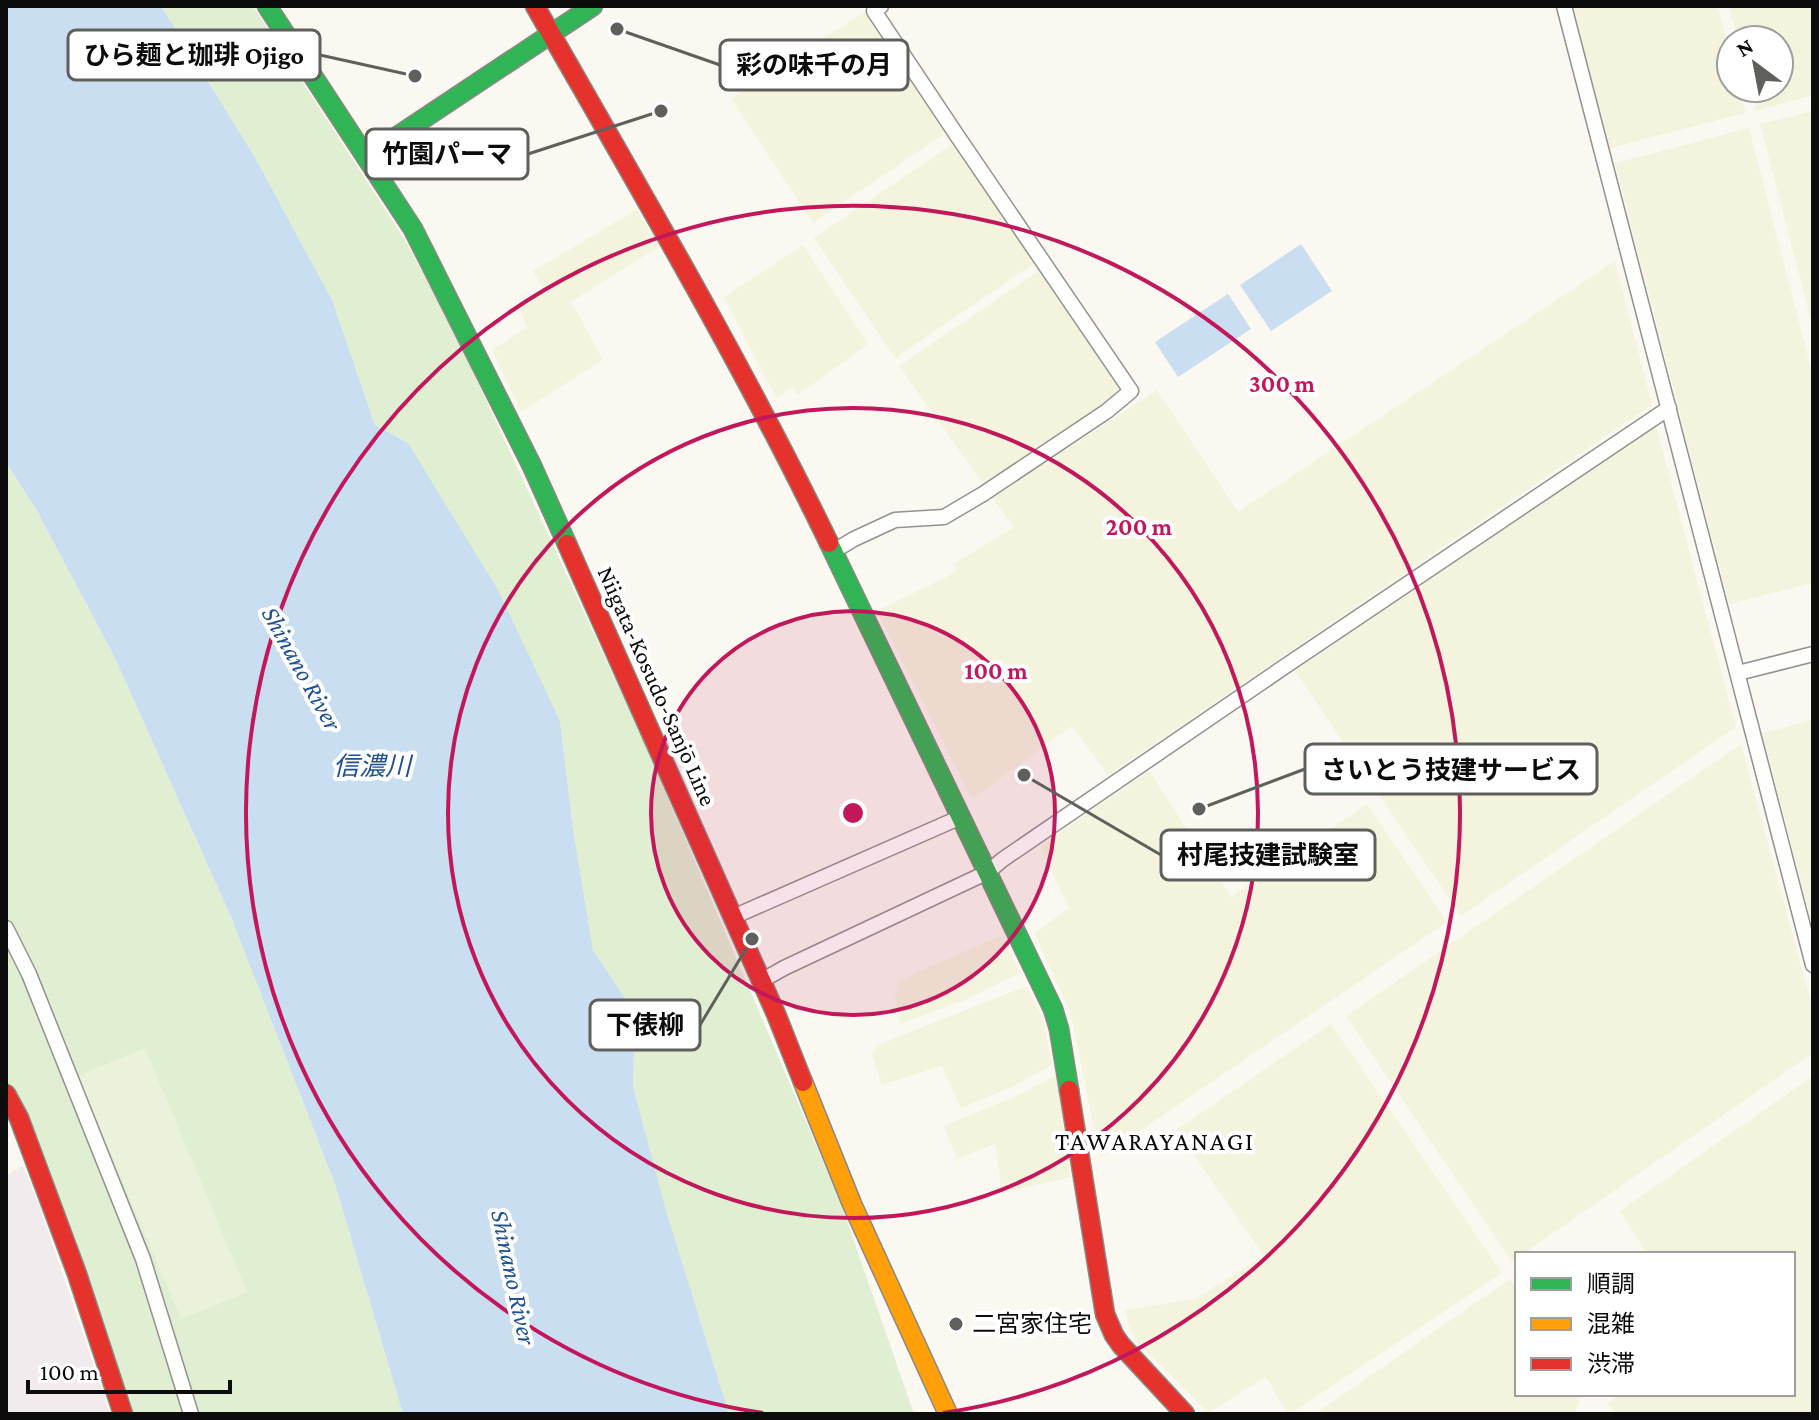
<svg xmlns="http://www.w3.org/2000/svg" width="1819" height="1420" font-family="'Crimson Pro','Noto Sans JP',serif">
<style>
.industrial{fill:#f1ebed}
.farmland{fill:#f4f4de}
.green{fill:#e0eed2}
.pitch{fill:#eaf2db}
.water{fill:#cadef1}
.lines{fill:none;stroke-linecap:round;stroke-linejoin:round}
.street-casing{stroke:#93928f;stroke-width:17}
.fast-casing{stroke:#8a8985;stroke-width:21}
.slow-casing{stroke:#8a8985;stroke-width:21}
.jam-casing{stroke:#8a8985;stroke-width:21}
.street{stroke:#fefefd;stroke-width:14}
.fast{stroke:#30b455;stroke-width:18}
.slow{stroke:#ff9f0a;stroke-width:18}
.jam{stroke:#e5322d;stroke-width:18}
.ring{fill:none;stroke:#c2185b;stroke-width:4}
.poi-dot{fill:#5f5f5c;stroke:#fff;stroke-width:3}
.labels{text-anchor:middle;stroke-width:8;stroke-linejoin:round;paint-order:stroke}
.street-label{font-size:24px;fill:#0c0c0c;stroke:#fff}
.poi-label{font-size:24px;fill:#0c0c0c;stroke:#fff;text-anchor:start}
.water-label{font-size:26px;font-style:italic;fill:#205293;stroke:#fff}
.neighbourhood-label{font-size:26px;letter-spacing:2px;fill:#0c0c0c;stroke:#fff}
.centre{fill:#c2185b;stroke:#fff;stroke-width:4}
.ring-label{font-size:24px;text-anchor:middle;font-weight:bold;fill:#c2185b;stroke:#fff;stroke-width:8;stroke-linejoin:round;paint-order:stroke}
.leader{fill:none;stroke:#5f5f5c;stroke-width:3}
.callout-dot{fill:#5f5f5c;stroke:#fff;stroke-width:3}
.callout{fill:#fff;stroke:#5f5f5c;stroke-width:3}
.callout-label{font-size:26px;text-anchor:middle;font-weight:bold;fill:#0c0c0c}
</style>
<rect width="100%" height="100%" fill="#faf8f0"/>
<path class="industrial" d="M 23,1166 L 40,1208 L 110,1414 L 6,1414 L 6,1175 Z"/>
<g class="farmland">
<path d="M 1573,6 L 1718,6 L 1731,57 L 1731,88 L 1739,88 L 1746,113 L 1610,148 Z"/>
<path d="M 1729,6 L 1813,6 L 1813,95 L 1756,111 L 1751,88 L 1779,88 L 1779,40 L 1738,40 Z"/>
<path d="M 866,11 L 947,132 L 813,223 L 731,99 Z"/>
<path d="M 1813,111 L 1813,328 L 1760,124 Z"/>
<path d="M 1749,128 L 1813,376 L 1813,583 L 1729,604 L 1615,163 Z"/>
<path d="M 954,143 L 1035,263 L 895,358 L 814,238 Z"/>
<path d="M 636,210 L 660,246 L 571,302 L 603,360 L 521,412 L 492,350 L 527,327 L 518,305 L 543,288 L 533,271 Z"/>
<path d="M 803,245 L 868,344 L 798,395 L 793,387 L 776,398 L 724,297 Z"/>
<path d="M 1615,261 L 1652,405 L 1108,775 L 1072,726 L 972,799 L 877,611 L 956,572 L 955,563 L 1014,527 L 992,498 L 1157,390 L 1238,512 Z"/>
<path d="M 1040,270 L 1122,392 L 984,485 L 899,366 Z"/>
<path d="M 1656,426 L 1736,727 L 1461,916 L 1295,671 Z"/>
<path d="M 1813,720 L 1813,927 L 1762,733 Z"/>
<path d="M 1741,744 L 1813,1010 L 1813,1053 L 1523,1254 L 1517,1254 L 1517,1258 L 1512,1262 L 1346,1016 Z"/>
<path d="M 1149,771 L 1231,897 L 1367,804 L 1447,922 L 1100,1158 L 1070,1011 L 1034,933 L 1069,908 L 1040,846 Z"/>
<path d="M 1002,935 L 1020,973 L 965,1000 L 900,1024 L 895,998 L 897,985 L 906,977 Z"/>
<path d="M 1027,986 L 1044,1022 L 1052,1065 L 1012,1087 L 961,1108 L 942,1066 L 882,1085 L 872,1056 L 877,1045 Z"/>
<path d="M 1331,1024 L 1502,1273 L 1290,1414 L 1288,1414 L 1266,1377 L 1208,1413 L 1137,1342 L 1130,1329 L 1125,1310 L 1195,1299 L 1264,1256 L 1176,1130 Z"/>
<path d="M 1056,1075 L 1071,1177 L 1002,1193 L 995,1144 L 957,1159 L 944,1126 L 1018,1095 Z"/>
<path d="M 1813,1076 L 1813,1414 L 1616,1414 L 1608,1403 L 1619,1394 L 1793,1394 L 1793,1254 L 1647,1254 L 1620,1211 Z"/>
<path d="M 1510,1279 L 1517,1289 L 1517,1394 L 1581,1394 L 1575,1414 L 1315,1414 Z"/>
</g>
<g class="green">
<path d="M 161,6 L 253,6 L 405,240 L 457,337 L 648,751 L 841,1204 L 914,1414 L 729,1414 L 666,1210 L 633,1086 L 635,1020 L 593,950 L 573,829 L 560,721 L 408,443 L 375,425 L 332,300 L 253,154 Z"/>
<path d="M 6,464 L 36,509 L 114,656 L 231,917 L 335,1184 L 403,1414 L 128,1414 L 20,1108 L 6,1084 Z"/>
</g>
<path class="pitch" d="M 145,1048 L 247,1292 L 181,1319 L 78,1076 Z"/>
<g class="water">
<path d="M 6,6 L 161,6 L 253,154 L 332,300 L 375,425 L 408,443 L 498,590 L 560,721 L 573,829 L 593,950 L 635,1014 L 633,1086 L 666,1210 L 729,1414 L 403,1414 L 335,1184 L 231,917 L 114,656 L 36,509 L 6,463 Z"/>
<path d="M 1301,244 L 1332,291 L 1271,331 L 1240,285 Z"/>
<path d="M 1228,294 L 1251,329 L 1178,377 L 1155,342 Z"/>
</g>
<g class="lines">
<g class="street-casing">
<g id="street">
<path d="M 1564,6 L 1813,965"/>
<path d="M 834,551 L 854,539 L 895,520 L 944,517 L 983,494 L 1107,411 L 1131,391 L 956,134 L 874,11 L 881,6"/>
<path d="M 1738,673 L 1813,654"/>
<path d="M 733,917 L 961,817"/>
<path d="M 6,928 L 29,974 L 143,1259 L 191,1414"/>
<path d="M 761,981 L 784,968 L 988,872 L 1002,860 L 1284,667 L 1669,408"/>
</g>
</g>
<g class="fast-casing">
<g id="fast">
<path d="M 267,6 L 413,229 L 532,466 L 567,544"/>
<path d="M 366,157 L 593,6"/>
<path d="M 829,543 L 1053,1009 L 1059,1029 L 1069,1090"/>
</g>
</g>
<g class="slow-casing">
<path id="slow" d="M 803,1082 L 852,1204 L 948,1414"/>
</g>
<g class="jam-casing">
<g id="jam">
<path d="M 535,6 C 636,183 740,359 829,543"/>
<path d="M 567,544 L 776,1014 L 803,1082"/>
<path d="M 1069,1090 L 1105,1314 L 1114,1335 L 1121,1345 L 1185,1414"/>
<path d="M 6,1094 L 19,1118 L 77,1274 L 123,1414"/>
</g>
</g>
<use href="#street" class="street"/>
<use href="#fast" class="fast"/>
<use href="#slow" class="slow"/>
<use href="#jam" class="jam"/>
</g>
<circle cx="853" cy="813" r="202" fill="#c2185b" fill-opacity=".12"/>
<g class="ring">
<circle cx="853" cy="813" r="202"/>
<circle cx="853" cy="813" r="405"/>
<path d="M763 1413A607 607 0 1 1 943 1413"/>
</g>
<circle class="poi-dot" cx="956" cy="1324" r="8"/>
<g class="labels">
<g class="street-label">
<text transform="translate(657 686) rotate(66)" y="8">Niigata-Kosudo-Sanjō Line</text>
</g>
<g class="poi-label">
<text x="972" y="1332">二宮家住宅</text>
</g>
<g class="water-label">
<text transform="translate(302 668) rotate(61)" y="9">Shinano River</text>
<text x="372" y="775">信濃川</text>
<text transform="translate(514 1277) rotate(78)" y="9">Shinano River</text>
</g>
<g class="neighbourhood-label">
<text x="1155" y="1150">TAWARAYANAGI</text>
</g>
</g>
<circle cx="853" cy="813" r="12" class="centre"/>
<g class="ring-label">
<text x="1282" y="392">300 m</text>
<text x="1139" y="535">200 m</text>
<text x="996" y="679">100 m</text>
</g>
<path class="leader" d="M415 76L320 55M617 29L720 65M661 111L528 154M1199 809L1305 769M1024 775L1161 855M752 939L700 1025"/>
<g class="callout-dot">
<circle cx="415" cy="76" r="8"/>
<circle cx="617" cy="29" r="8"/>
<circle cx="661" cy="111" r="8"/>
<circle cx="1199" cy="809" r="8"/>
<circle cx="1024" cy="775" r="8"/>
<circle cx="752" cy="939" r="8"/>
</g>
<g class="callout">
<rect x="68" y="30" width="252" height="50" rx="8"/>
<rect x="720" y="40" width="188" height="50" rx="8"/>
<rect x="366" y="129" width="162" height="50" rx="8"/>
<rect x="1305" y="744" width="292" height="50" rx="8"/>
<rect x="1161" y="830" width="214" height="50" rx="8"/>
<rect x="590" y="1000" width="110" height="50" rx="8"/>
</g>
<g class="callout-label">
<text x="194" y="64">ひら麺と珈琲 Ojigo</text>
<text x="814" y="74">彩の味千の月</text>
<text x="447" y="163">竹園パーマ</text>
<text x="1451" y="779">さいとう技建サービス</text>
<text x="1268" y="864">村尾技建試験室</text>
<text x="645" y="1034">下俵柳</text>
</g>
<rect width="1819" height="1420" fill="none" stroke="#0c0c0c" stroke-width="16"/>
<rect x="1515" y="1252" width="280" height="144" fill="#ffffff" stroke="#9e9e9e" stroke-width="2"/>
<rect x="1531" y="1278" width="40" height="12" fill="#30b455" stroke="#9e9e9e" stroke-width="2"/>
<text x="1587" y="1292" font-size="24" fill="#0c0c0c">順調</text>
<rect x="1531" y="1318" width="40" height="12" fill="#ff9f0a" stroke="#9e9e9e" stroke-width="2"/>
<text x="1587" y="1332" font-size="24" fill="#0c0c0c">混雑</text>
<rect x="1531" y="1358" width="40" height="12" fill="#e5322d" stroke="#9e9e9e" stroke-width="2"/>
<text x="1587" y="1372" font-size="24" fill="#0c0c0c">渋滞</text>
<g transform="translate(1755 64) rotate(328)"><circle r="38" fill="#ffffff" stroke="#9e9e9e" stroke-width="2"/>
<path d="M0-6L14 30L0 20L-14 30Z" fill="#5f5f5c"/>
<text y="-12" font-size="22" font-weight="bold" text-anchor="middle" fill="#0c0c0c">N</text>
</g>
<path d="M28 1380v12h202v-12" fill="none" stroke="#0c0c0c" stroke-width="4"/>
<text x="40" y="1380" font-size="24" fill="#0c0c0c" stroke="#ffffff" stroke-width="6" paint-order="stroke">100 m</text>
</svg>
